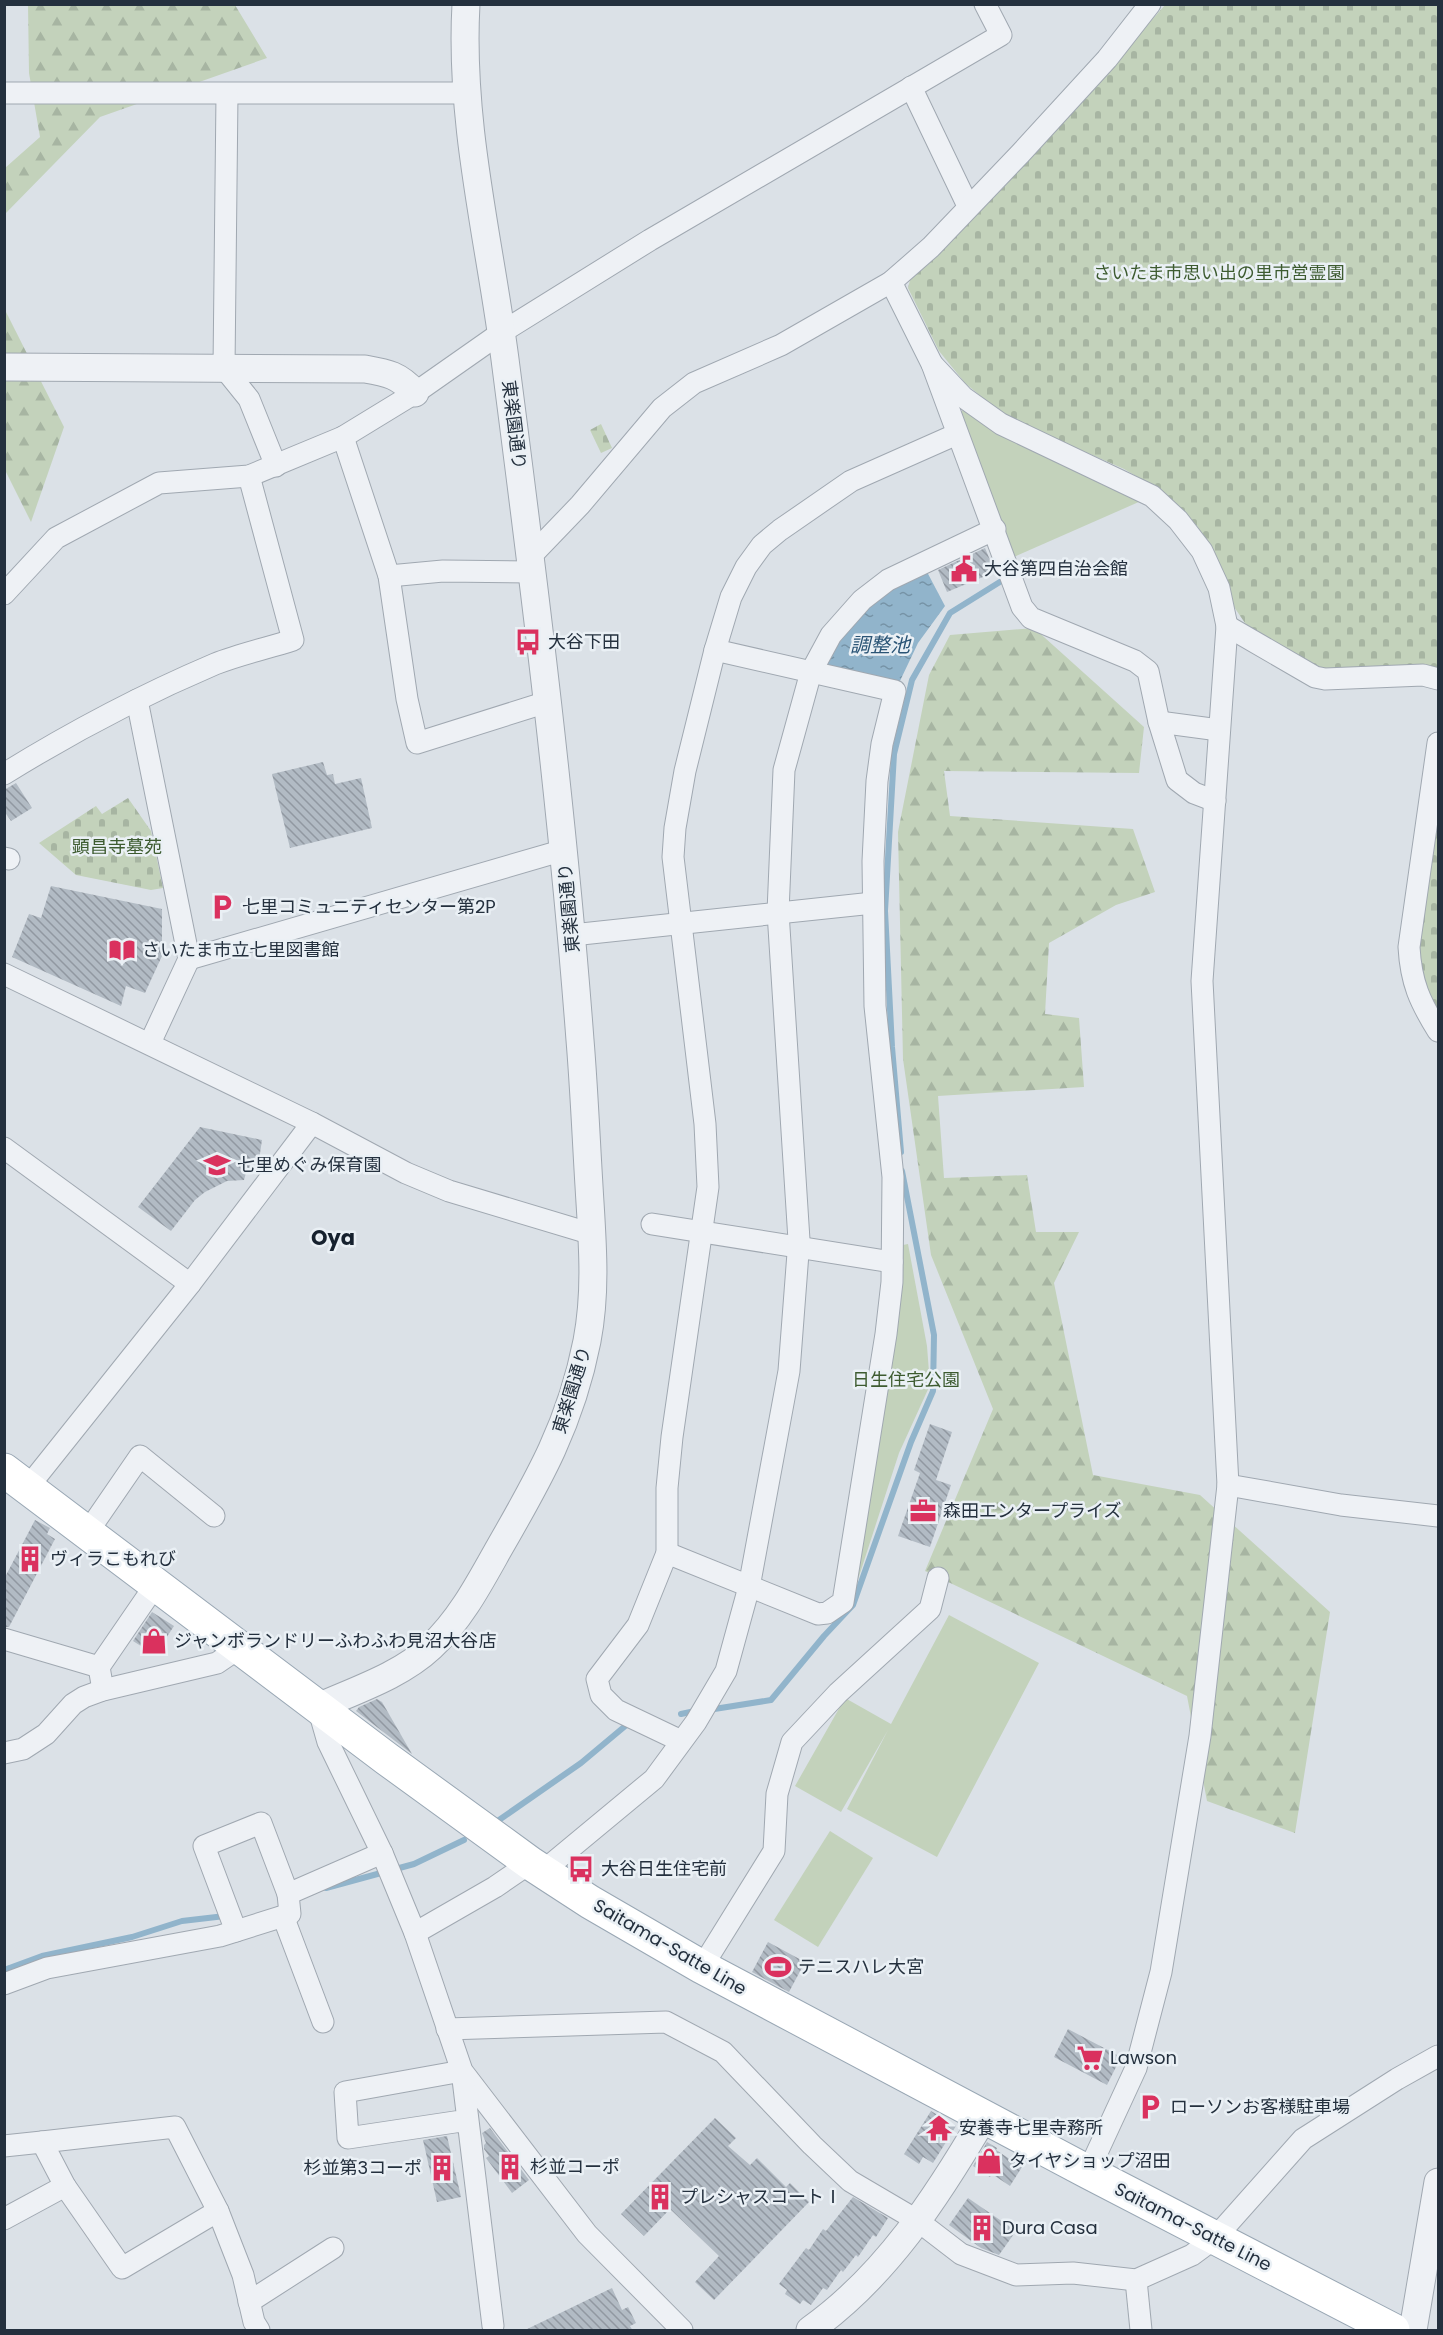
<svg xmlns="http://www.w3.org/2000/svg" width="1443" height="2335" font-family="Poppins,'Noto Sans JP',sans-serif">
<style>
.green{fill:#c3d2bb}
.forest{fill:url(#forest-firs)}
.cemetery{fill:url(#cemetery-stones)}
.water{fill:url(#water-ripples)}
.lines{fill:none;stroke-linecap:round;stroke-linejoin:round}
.stream{stroke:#91b4cb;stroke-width:6}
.building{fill:url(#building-back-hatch)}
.minor-casing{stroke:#a0a8b1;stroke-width:23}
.tertiary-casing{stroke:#a0a8b1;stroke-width:29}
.primary-casing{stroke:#99a7b4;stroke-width:35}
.minor{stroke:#eef1f5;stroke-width:21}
.tertiary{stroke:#eef1f5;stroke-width:27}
.primary{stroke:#fff;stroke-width:33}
.labels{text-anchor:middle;stroke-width:5;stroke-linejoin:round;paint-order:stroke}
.park-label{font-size:18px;fill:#3d5b30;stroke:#eaf0f5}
.street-label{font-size:18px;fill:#24303e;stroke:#eaf0f5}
.poi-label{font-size:18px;fill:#24303e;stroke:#eaf0f5;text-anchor:start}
.water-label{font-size:20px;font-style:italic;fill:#2a5475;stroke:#eaf0f5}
.quarter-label{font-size:21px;font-weight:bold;fill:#16212e;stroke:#eaf0f5}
</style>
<defs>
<pattern id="forest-firs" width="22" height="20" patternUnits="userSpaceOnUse" patternTransform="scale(1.5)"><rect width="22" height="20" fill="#c3d2bb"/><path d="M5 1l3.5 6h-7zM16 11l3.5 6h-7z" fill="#a7b5a2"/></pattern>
<pattern id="cemetery-stones" width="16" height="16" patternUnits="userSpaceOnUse" patternTransform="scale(1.5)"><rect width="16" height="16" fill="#c3d2bb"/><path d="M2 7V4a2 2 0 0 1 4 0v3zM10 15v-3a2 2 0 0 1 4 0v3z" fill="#a7b5a2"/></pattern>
<pattern id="water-ripples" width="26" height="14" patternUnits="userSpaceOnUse" patternTransform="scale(1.5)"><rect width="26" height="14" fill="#91b4cb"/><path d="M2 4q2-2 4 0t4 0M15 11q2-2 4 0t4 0" fill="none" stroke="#7693a6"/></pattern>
<pattern id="building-back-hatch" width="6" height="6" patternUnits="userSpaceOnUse" patternTransform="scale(1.5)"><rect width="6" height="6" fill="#b2bbc4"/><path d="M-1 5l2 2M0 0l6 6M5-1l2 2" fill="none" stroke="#9198a1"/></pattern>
</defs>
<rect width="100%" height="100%" fill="#dbe1e7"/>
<g class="green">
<path d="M 964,408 L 1141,501 L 1014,557 L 960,414 Z"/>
<path d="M 908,1244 L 927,1346 L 930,1385 L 899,1453 L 851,1601 L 898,1246 Z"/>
<path d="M 949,1615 L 1039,1663 L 937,1857 L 847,1809 L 888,1730 L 841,1812 L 795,1786 L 845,1698 L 891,1724 Z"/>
<path d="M 830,1831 L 873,1858 L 818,1947 L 774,1920 Z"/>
</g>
<g class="forest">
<path d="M 28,5 L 235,5 L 267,58 L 100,117 L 5,214 L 5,168 L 40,137 L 29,73 Z"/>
<path d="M 4,308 L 64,427 L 31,522 L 5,470 Z"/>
<path d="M 1034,628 L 1144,727 L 1139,773 L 944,771 L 950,816 L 1133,829 L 1155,892 L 1116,905 L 1049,943 L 1045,1014 L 1079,1018 L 1084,1087 L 938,1096 L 944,1178 L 1027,1175 L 1036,1232 L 1079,1232 L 1054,1283 L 1093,1475 L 1200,1495 L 1330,1612 L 1295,1833 L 1207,1801 L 1187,1696 L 925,1571 L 993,1409 L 931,1255 L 903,1059 L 898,832 L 929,675 L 950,635 Z"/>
</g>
<g class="cemetery">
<path d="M 1165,5 L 1438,5 L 1438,668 L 1324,670 L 1317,668 L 1247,626 L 1230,601 L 1214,553 L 1197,526 L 1179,506 L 1163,492 L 1124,469 L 1015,421 L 996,409 L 965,383 L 939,351 L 908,288 L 910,280 L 1004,187 Z"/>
<path d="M 601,424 L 612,448 L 601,453 L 590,430 Z"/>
<path d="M 1438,782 L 1438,1022 L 1420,976 L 1417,923 Z"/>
<path d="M 128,798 L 151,831 L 163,888 L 151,890 L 76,875 L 39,843 L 96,806 L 102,814 Z"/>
</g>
<path class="water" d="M 926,570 L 945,606 L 918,643 L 899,683 L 828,667 L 824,660 L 851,625 L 887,591 Z"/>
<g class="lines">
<g class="stream">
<path d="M 901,1152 L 892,1047 L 885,911 L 894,754 L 912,680 L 950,613 L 1003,580"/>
<path d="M 708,1710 L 771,1700 L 824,1636 L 853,1605 L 911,1442 L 933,1391 L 934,1335 L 902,1171"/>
<path d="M 681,1714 L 695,1711"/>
<path d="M 499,1820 L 581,1763 L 630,1722"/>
<path d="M 326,1888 L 414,1864 L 464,1840"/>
<path d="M 4,1970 L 42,1956 L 132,1937 L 182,1921 L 225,1916"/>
</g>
</g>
<g class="building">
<path d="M 985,548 L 995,572 L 947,592 L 938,570 Z"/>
<path d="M 323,762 L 327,775 L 333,774 L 335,784 L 361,778 L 372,828 L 290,848 L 272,774 Z"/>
<path d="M 16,783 L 32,808 L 11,821 L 4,811 L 4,790 Z"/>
<path d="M 51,886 L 162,909 L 162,956 L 145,993 L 126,986 L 121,1006 L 12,957 L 29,914 L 41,918 Z"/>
<path d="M 200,1127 L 262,1140 L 259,1160 L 250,1159 L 249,1174 L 246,1173 L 244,1180 L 227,1181 L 205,1192 L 195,1200 L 171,1231 L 138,1207 Z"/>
<path d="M 930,1424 L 952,1432 L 936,1480 L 951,1485 L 930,1547 L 898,1536 L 920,1473 L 914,1470 Z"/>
<path d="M 35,1520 L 50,1528 L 47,1534 L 55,1539 L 9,1627 L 4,1627 L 4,1579 Z"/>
<path d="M 152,1612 L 174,1626 L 155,1655 L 133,1641 Z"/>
<path d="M 377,1699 L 382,1702 L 412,1754 L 356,1711 L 359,1707 Z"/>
<path d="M 768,1942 L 805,1962 L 789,1992 L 752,1972 Z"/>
<path d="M 1068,2029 L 1121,2057 L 1107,2085 L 1054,2057 Z"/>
<path d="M 931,2111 L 956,2126 L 933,2163 L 923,2157 L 919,2164 L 904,2154 Z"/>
<path d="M 715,2118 L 736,2138 L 728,2146 L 750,2165 L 757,2158 L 786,2187 L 790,2183 L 809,2202 L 714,2300 L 695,2282 L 719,2256 L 670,2209 L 644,2236 L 621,2214 Z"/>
<path d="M 490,2128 L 529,2180 L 512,2193 L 486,2158 L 489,2156 L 484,2149 L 484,2145 L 486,2143 L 482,2133 Z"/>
<path d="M 447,2136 L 461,2197 L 437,2202 L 423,2140 Z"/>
<path d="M 987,2142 L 997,2148 L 996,2150 L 1022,2167 L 1010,2186 L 992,2174 L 990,2177 L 973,2166 Z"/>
<path d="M 853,2197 L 888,2218 L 876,2237 L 873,2235 L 858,2257 L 856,2255 L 843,2272 L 841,2270 L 827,2290 L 823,2288 L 811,2305 L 803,2300 L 800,2304 L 785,2294 L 787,2290 L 779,2284 L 806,2248 L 809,2250 L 823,2229 L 826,2231 Z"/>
<path d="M 968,2198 L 1016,2231 L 999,2255 L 981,2248 L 949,2225 Z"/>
<path d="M 612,2288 L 622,2310 L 628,2307 L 636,2323 L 630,2326 L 633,2331 L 523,2331 Z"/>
</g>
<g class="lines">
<g class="minor-casing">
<g id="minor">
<path d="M 911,87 L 968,206"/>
<path d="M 4,93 L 466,93"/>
<path d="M 227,94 L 224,368 L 249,399 L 276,466"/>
<path d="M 891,282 L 932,364 L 1022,607 L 1031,618 L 1135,661 L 1148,671 L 1159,722 L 1177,780 L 1194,793 L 1215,801"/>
<path d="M 932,364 L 963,397 L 1001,424 L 1152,496 L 1178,520 L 1202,551 L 1219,588 L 1227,626 L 1202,981 L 1228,1485 L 1200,1736 L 1161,1972 L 1136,2068 L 1088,2172"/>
<path d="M 343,437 L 389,576 L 407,699 L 417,743 L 547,702"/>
<path d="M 531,556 L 580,505 L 662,408 L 694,383 L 781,345 L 891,282 L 931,247 L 1020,154 L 1107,59 L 1150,4"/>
<path d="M 389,576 L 443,571 L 533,572"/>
<path d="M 4,594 L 56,538 L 159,483 L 249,476 L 343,437 L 415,393 L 502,332 L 650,240 L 1001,35 L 985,4"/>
<path d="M 1227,626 L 1315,677 L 1325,679 L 1423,675 L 1438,679"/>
<path d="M 137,700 L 189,959 L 150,1043"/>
<path d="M 1159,722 L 1219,730"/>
<path d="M 1438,743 L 1409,947 C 1411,983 1420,1002 1438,1031"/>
<path d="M 4,774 C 72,732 142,695 215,664 C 240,654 268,648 293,640 L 249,476"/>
<path d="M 4,858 L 9,859"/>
<path d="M 572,935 L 873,903"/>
<path d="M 189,959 L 564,850"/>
<path d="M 4,974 L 312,1123 L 406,1173 L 449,1191 L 592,1234"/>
<path d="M 4,1148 L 190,1284"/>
<path d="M 652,1224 L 892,1262"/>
<path d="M 1228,1485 L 1341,1505 L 1438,1516"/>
<path d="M 28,1487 L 190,1284 L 312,1123"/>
<path d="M 87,1533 L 140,1456 L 214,1516"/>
<path d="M 667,1553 L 818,1614 L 827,1613 L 843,1602 L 886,1334 L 892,1282 L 893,1177 L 875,1006 L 873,861 L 877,781 L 882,744 L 895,691 L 715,650"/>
<path d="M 4,1639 L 99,1667"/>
<path d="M 103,1690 L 99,1667 L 156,1584"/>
<path d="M 318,1707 L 328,1742 L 382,1853 L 415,1933 L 462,2071 L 587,2234 L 682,2330"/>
<path d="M 681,1741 L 616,1710 L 601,1695 L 597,1679 L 638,1625 L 667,1553 L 667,1488 L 672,1437 L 708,1187 L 705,1124 L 673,857 L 675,828 L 685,771 L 715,650 L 731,597 L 746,567 L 762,545 L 780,530 L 851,481 L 957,434"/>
<path d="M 4,1753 L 23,1749 L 46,1734 L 73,1704 L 84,1697 L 103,1690 L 217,1663 L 239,1648"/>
<path d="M 543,1871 L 654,1779 L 696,1722 L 726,1671 L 749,1587 L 789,1371 L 799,1240 L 778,912 L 784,770 L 811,672 L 831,635 L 862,600 L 888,580 L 995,529"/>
<path d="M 283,1916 L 323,2022"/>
<path d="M 236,1931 L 204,1846 L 261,1823 L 288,1894"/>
<path d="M 415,1933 L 495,1887 L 530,1863"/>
<path d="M 702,1967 L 774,1851 L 777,1794 L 792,1742 L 838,1693 L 930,1609 L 938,1578"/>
<path d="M 4,1984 L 47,1968 L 220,1936 L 290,1914 L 288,1894 L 382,1853"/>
<path d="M 447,2029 L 666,2022 L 723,2052 L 812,2145 L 850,2181 L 918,2221 L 961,2254 L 1016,2275 L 1073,2273 L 1136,2280 L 1192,2255 L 1215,2238 L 1303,2139 L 1397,2079 L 1438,2056"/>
<path d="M 468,2120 L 348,2138 L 345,2092 L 462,2071 L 493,2326"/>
<path d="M 42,2142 L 175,2127 L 218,2211"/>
<path d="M 4,2146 L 42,2142 L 65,2186 L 122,2268 L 218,2211 L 243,2275 L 254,2322 L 259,2330"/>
<path d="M 4,2219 L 65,2186"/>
<path d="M 1136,2280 L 1141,2330"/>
<path d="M 249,2302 L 333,2248"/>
</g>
</g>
<g class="tertiary-casing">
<g id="tertiary">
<path d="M 4,367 L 365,369 C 388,373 399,375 415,393"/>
<path d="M 318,1707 C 356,1690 400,1676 431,1647 C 460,1620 479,1584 498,1550 C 539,1479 571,1423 587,1341 C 597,1289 592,1238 589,1186 C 586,1137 584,1088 580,1040 C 563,815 535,591 506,367 C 491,246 459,127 466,4"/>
<path d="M 810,2330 C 886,2276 937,2197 984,2117"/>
<path d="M 1413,2330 L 1438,2182"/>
</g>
</g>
<g class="primary-casing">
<path id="primary" d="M 4,1470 L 387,1759 L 530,1863 L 590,1902 L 702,1967 L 1088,2172 L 1393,2330"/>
</g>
<use href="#minor" class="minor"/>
<use href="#tertiary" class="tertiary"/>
<use href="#primary" class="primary"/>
</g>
<defs>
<g id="civic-bare" transform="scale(2.07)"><path d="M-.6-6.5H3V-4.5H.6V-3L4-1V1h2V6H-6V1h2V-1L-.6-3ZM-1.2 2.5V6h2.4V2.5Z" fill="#da315e" stroke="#eaf0f5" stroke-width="2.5" paint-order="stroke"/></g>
<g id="bus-bare" transform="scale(2.07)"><path d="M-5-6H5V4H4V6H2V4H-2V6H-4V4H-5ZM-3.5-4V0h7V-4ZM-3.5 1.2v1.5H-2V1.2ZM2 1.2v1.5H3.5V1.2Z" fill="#da315e" stroke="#eaf0f5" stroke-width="2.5" paint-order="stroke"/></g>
<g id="parking-bare" transform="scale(2.07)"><path d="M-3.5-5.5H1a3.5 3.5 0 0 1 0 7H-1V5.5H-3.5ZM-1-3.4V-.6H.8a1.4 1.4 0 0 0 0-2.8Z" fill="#da315e" stroke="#eaf0f5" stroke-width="2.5" paint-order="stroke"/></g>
<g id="library-bare" transform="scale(2.07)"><path d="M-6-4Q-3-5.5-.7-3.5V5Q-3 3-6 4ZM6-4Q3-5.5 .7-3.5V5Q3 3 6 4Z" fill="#da315e" stroke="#eaf0f5" stroke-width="2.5" paint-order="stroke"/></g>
<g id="school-bare" transform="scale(2.07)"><path d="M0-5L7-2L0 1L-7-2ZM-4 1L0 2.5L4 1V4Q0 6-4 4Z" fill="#da315e" stroke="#eaf0f5" stroke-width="2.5" paint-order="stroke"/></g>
<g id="office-bare" transform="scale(2.07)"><path d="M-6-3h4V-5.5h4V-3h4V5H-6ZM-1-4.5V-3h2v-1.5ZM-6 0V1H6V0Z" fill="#da315e" stroke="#eaf0f5" stroke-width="2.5" paint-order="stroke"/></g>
<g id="building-bare" transform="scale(2.07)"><path d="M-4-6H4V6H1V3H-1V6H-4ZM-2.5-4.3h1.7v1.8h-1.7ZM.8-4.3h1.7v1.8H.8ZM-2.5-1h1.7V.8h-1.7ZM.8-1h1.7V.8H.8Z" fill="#da315e" stroke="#eaf0f5" stroke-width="2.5" paint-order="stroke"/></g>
<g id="shop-bare" transform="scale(2.07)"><path d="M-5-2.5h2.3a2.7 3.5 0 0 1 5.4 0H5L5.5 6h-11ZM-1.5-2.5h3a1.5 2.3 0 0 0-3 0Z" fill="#da315e" stroke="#eaf0f5" stroke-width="2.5" paint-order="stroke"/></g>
<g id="stadium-bare" transform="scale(2.07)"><path d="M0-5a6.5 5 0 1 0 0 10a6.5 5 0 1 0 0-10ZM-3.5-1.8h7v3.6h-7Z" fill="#da315e" stroke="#eaf0f5" stroke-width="2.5" paint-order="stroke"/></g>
<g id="supermarket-bare" transform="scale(2.07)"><path d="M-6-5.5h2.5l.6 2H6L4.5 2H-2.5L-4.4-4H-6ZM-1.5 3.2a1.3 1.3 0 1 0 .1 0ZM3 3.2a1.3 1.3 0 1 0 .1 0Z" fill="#da315e" stroke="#eaf0f5" stroke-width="2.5" paint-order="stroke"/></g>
<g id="temple-bare" transform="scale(2.07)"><path d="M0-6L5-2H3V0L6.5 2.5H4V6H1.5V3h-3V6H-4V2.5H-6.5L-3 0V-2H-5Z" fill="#da315e" stroke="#eaf0f5" stroke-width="2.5" paint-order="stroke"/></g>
</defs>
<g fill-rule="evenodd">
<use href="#civic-bare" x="964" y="569"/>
<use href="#bus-bare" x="528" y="642"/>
<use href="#parking-bare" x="222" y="907"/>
<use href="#library-bare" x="122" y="950"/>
<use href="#school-bare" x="217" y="1165"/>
<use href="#office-bare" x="923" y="1511"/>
<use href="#building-bare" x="30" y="1559"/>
<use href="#shop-bare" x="154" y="1641"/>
<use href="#bus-bare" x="581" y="1869"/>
<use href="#stadium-bare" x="778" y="1967"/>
<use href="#supermarket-bare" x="1090" y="2058"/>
<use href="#parking-bare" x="1150" y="2107"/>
<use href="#temple-bare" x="939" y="2128"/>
<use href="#shop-bare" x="989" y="2161"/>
<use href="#building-bare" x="510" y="2167"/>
<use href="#building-bare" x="442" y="2168"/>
<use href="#building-bare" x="660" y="2197"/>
<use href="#building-bare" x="982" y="2228"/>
</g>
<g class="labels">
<g class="park-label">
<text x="1219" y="279">さいたま市思い出の里市営霊園</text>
<text x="117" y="853">顕昌寺墓苑</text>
<text x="906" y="1386">日生住宅公園</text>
</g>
<g class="street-label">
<text transform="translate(514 425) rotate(83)" y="6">東楽園通り</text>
<text transform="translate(569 908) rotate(-95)" y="6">東楽園通り</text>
<text transform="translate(572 1390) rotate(-73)" y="6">東楽園通り</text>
<text transform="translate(670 1947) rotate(30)" y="6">Saitama-Satte Line</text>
<text transform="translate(1193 2227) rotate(27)" y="6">Saitama-Satte Line</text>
</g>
<g class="poi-label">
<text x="984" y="575">大谷第四自治会館</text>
<text x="548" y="648">大谷下田</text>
<text x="242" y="913">七里コミュニティセンター第2P</text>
<text x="142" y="956">さいたま市立七里図書館</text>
<text x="237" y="1171">七里めぐみ保育園</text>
<text x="943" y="1517">森田エンタープライズ</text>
<text x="50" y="1565">ヴィラこもれび</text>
<text x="174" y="1647">ジャンボランドリーふわふわ見沼大谷店</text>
<text x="601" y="1875">大谷日生住宅前</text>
<text x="798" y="1973">テニスハレ大宮</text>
<text x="1110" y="2064">Lawson</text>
<text x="1170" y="2113">ローソンお客様駐車場</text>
<text x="959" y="2134">安養寺七里寺務所</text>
<text x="1009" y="2167">タイヤショップ沼田</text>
<text x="530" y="2173">杉並コーポ</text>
<text x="422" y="2174" text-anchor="end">杉並第3コーポ</text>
<text x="680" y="2203">プレシャスコートⅠ</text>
<text x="1002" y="2234">Dura Casa</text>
</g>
<g class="water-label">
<text x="880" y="652">調整池</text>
</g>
<g class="quarter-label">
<text x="333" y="1245">Oya</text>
</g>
</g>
<rect width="1443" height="2335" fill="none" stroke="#24303e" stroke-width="12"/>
</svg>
